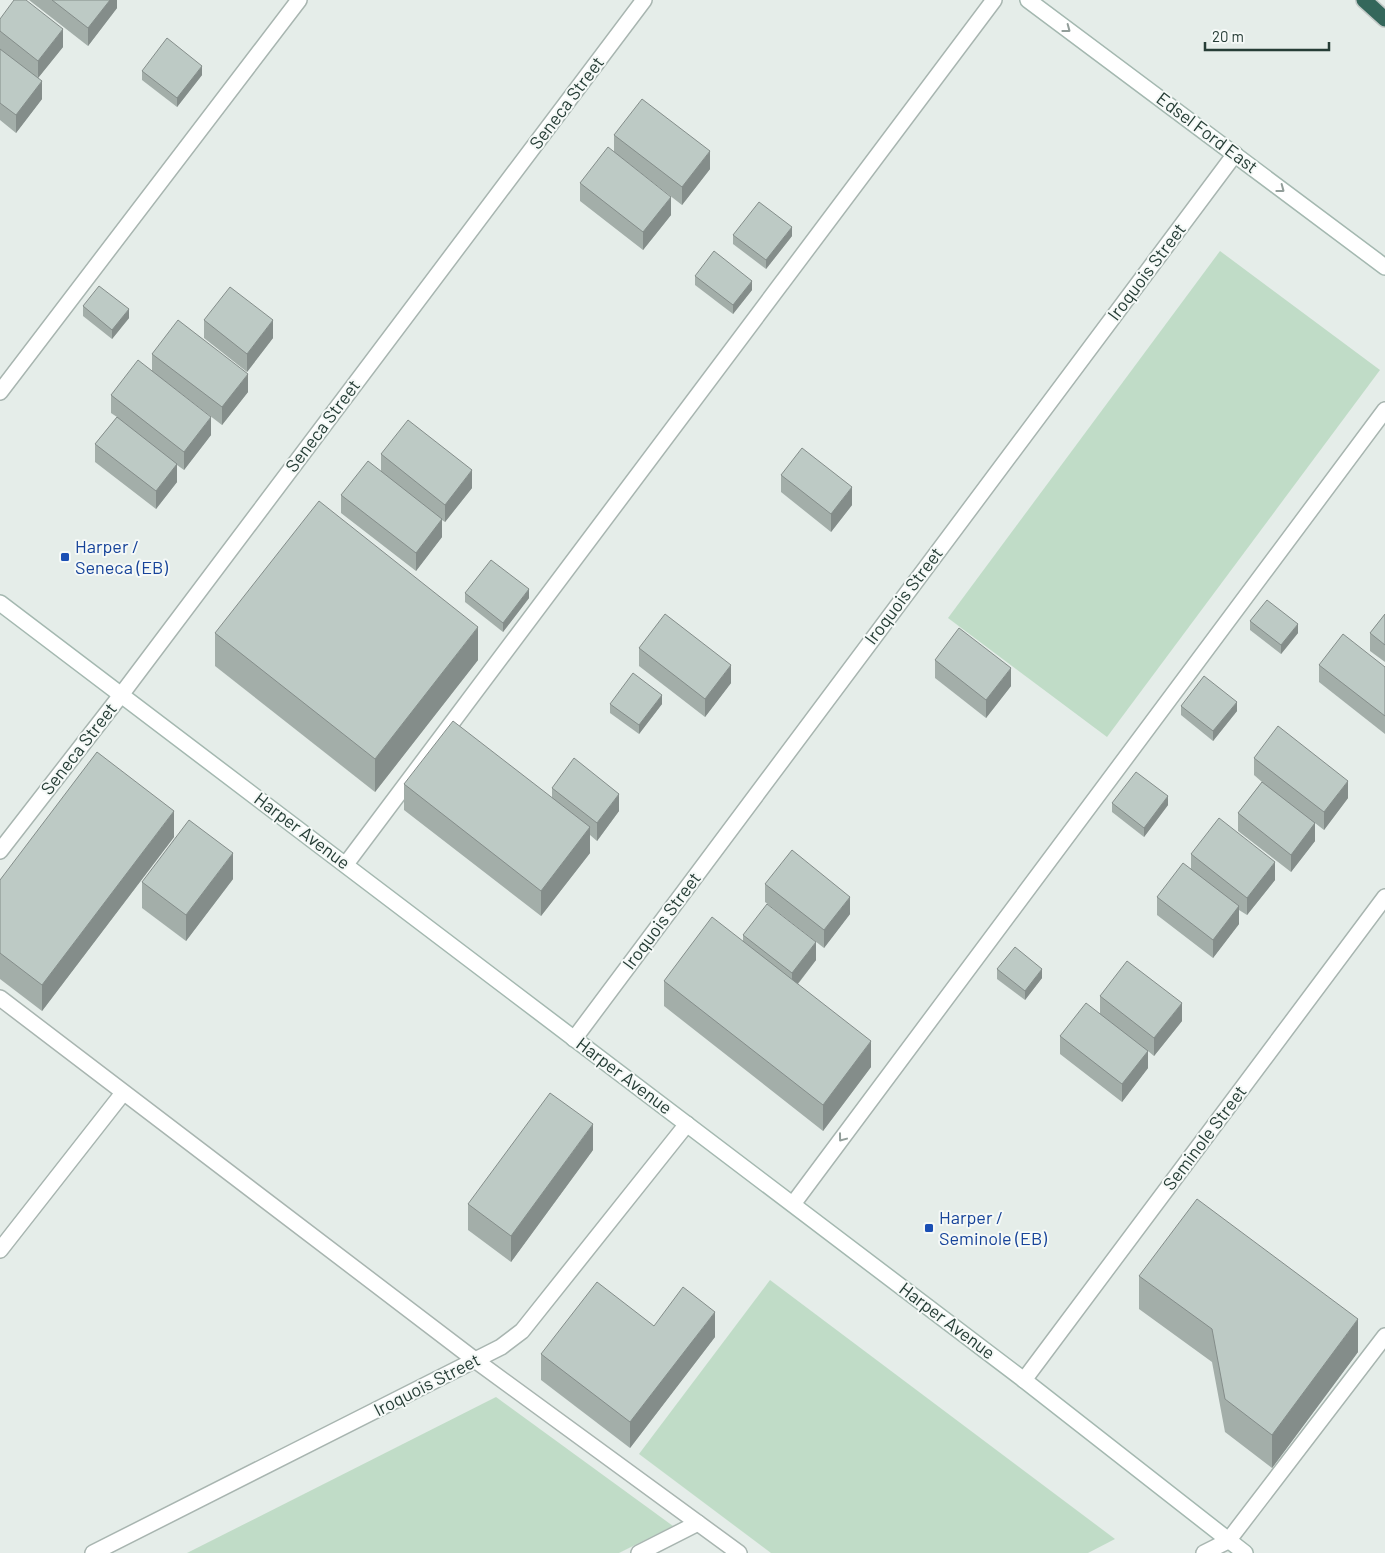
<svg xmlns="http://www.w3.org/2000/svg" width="1385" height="1553" font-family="Barlow,sans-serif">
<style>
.green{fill:#c0dcc7}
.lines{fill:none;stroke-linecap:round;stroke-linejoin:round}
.lane-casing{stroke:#a8b5b0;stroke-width:18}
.street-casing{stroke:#a8b5b0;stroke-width:18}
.secondary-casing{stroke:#a4b8b0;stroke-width:18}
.highway-casing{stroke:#c2c9c7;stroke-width:18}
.lane{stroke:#fff;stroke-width:15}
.street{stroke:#fff;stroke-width:15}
.secondary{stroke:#fff;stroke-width:15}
.highway{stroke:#34675b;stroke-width:15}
.wall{fill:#a3aea9}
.shaded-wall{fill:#848d8a}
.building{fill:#bdcac5;stroke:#848d8a}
.oneway{stroke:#929e9a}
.transit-dot{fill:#1a4fb4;stroke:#f5f9f7;stroke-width:2}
.labels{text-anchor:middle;stroke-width:4;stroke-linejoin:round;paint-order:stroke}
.street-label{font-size:18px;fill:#263d36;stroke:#f5f9f7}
.transit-label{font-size:18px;fill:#164399;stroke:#f5f9f7;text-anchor:start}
</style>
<rect width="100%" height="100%" fill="#e5ede9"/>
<g class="green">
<path d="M 1220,251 L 1380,370 L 1107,737 L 948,618 Z"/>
<path d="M 770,1280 L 1115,1539 L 1088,1553 L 771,1553 L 639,1454 Z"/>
<path d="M 496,1397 L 673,1526 L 619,1553 L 187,1553 Z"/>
</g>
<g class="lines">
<g class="lane-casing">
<g id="lane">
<path d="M 0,392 L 299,0"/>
<path d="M 346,864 L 994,0"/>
<path d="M 0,998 L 475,1360 L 739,1553"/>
<path d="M 793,1204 L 1385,410"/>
<path d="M 0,1250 L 123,1093"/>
<path d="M 1228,1541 L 1385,1336"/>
<path d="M 639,1553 L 698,1523"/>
</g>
</g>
<g class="street-casing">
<g id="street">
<path d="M 0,851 L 121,695 L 644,0"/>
<path d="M 574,1039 L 1235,154"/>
<path d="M 1024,1380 L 1385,897"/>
<path d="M 93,1553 L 501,1347 L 522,1331 L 687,1124"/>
<path d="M 1204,1553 L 1228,1541"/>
</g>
</g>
<g class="secondary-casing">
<g id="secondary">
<path d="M 1028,0 L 1385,267"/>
<path d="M 0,603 L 1024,1380 L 1245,1553"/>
</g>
</g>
<g class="highway-casing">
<path id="highway" d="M 1364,0 L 1385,19"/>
</g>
<use href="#lane" class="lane"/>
<use href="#street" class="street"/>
<use href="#secondary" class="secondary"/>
<use href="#highway" class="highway"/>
</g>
<g class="wall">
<path d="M 29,0 L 117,0 L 117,8 L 88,46 Z"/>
<path d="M 0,19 L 63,47 L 38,78 L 42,99 L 16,133 L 0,120 Z"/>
<path d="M 142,71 L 202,75 L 177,107 L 142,80 Z"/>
<path d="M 614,135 L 710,169 L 682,205 L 619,156 L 671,215 L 643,250 L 580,201 L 580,183 L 614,152 Z"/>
<path d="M 733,235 L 792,236 L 766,269 L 733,244 Z"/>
<path d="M 695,276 L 752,290 L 733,314 L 695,285 Z"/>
<path d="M 83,306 L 129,318 L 112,339 L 83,316 Z"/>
<path d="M 204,320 L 273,338 L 247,372 L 204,338 Z"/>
<path d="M 152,354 L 248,392 L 222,425 L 162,379 L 211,435 L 184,470 L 177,465 L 177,482 L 156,509 L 95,462 L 95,444 L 117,417 L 111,413 L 111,395 L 152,371 Z"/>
<path d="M 381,454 L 472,488 L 445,522 L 442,520 L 442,537 L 416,571 L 341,513 L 341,495 L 381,471 Z"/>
<path d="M 781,475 L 852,505 L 831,532 L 781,492 Z"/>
<path d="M 465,593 L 529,598 L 503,632 L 465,602 Z"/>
<path d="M 1385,614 L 1385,662 L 1370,651 L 1370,633 Z"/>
<path d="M 1250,621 L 1298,633 L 1281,654 L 1250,630 Z"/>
<path d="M 215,633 L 478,660 L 375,792 L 215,666 Z"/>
<path d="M 639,648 L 731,683 L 705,717 L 639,666 Z"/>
<path d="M 935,660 L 1011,686 L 986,718 L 935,678 Z"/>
<path d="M 1319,665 L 1385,667 L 1385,734 L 1319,682 Z"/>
<path d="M 610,704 L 662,704 L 639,734 L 610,713 Z"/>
<path d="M 1181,706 L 1237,711 L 1213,741 L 1181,715 Z"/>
<path d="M 1254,758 L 1348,798 L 1324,830 L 1315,823 L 1315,841 L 1291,872 L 1238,831 L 1238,813 L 1262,782 L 1254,775 Z"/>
<path d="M 404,784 L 552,798 L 552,788 L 619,811 L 597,841 L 590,835 L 590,853 L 541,916 L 404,810 Z"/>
<path d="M 1112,803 L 1168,805 L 1144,837 L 1112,812 Z"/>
<path d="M 174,837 L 42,1011 L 0,979 L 0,880 Z"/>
<path d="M 1191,854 L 1275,880 L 1247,915 L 1239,910 L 1239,924 L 1213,958 L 1157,915 L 1157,897 L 1191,868 Z"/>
<path d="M 233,879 L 186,941 L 142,908 L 142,882 Z"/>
<path d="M 765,884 L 850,914 L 824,948 L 765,902 Z"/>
<path d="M 743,935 L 816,960 L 798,984 L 871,1067 L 823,1131 L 664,1006 L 664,981 L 743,941 Z"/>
<path d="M 997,969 L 1042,978 L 1025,1000 L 997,979 Z"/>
<path d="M 1100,996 L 1182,1021 L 1154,1056 L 1148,1051 L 1148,1068 L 1122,1102 L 1060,1054 L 1060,1036 L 1100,1013 Z"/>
<path d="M 593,1150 L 511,1262 L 468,1230 L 468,1204 Z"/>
<path d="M 1139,1276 L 1358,1352 L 1272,1468 L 1225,1432 L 1212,1362 L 1139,1309 Z"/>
<path d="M 715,1337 L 630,1448 L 541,1380 L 541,1354 Z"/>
</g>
<g class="shaded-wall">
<path d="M 110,0 L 117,0 L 117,8 L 88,46 L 88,28 Z"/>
<path d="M 63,29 L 63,47 L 38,78 L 38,61 Z"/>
<path d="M 202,66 L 202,75 L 177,107 L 177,98 Z"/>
<path d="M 42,81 L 42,99 L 16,133 L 16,115 Z"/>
<path d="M 710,151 L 710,169 L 682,205 L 682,187 Z"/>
<path d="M 671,197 L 671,215 L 643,250 L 643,232 Z"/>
<path d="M 792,227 L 792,236 L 766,269 L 766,260 Z"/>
<path d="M 752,281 L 752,290 L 733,314 L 733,305 Z"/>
<path d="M 129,309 L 129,318 L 112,339 L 112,330 Z"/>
<path d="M 273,320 L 273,338 L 247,372 L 247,354 Z"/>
<path d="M 248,374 L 248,392 L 222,425 L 222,407 Z"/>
<path d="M 211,417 L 211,435 L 184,470 L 184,452 Z"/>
<path d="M 177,464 L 177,482 L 156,509 L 156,491 Z"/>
<path d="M 472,470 L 472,488 L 445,522 L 445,505 Z"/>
<path d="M 852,487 L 852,505 L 831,532 L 831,514 Z"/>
<path d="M 442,519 L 442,537 L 416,571 L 416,553 Z"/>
<path d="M 529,589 L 529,598 L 503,632 L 503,623 Z"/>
<path d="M 1298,624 L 1298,633 L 1281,654 L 1281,645 Z"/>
<path d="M 478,627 L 478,660 L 375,792 L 375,759 Z"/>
<path d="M 731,665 L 731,683 L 705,717 L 705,699 Z"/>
<path d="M 1011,668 L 1011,686 L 986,718 L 986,700 Z"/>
<path d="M 662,695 L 662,704 L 639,734 L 639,725 Z"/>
<path d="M 1237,702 L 1237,711 L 1213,741 L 1213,731 Z"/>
<path d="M 1348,781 L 1348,798 L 1324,830 L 1324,812 Z"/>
<path d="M 619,794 L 619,811 L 597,841 L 597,823 Z"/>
<path d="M 1168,796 L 1168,805 L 1144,837 L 1144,828 Z"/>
<path d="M 174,811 L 174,837 L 42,1011 L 42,985 Z"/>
<path d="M 1315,823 L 1315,841 L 1291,872 L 1291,855 Z"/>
<path d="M 590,827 L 590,853 L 541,916 L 541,891 Z"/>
<path d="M 233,853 L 233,879 L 186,941 L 186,915 Z"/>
<path d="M 1275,862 L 1275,880 L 1247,915 L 1247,898 Z"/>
<path d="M 850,897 L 850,914 L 824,948 L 824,930 Z"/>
<path d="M 1239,906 L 1239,924 L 1213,958 L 1213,940 Z"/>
<path d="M 816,942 L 816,960 L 792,991 L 792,973 Z"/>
<path d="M 1042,969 L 1042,978 L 1025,1000 L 1025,991 Z"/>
<path d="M 1182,1003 L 1182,1021 L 1154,1056 L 1154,1038 Z"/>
<path d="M 871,1041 L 871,1067 L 823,1131 L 823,1105 Z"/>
<path d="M 1148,1051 L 1148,1068 L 1122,1102 L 1122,1084 Z"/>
<path d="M 593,1124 L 593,1150 L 511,1262 L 511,1236 Z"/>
<path d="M 715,1312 L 715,1337 L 630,1448 L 630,1422 Z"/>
<path d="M 1358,1319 L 1358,1352 L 1272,1468 L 1272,1435 Z"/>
</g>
<g class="building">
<path d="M 14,0 L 26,0 L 63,29 L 38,61 L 0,31 L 0,19 Z"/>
<path d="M 52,0 L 110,0 L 88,28 Z"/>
<path d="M 167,38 L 202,66 L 177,98 L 142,71 Z"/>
<path d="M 0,49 L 42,81 L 16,115 L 0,103 Z"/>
<path d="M 642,99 L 710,151 L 682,187 L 614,135 Z"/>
<path d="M 608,147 L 671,197 L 643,232 L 580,183 Z"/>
<path d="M 759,202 L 792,227 L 766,260 L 733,235 Z"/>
<path d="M 714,251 L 752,281 L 733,305 L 695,276 Z"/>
<path d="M 99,286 L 129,309 L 112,330 L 83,306 Z"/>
<path d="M 230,287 L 273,320 L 247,354 L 204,320 Z"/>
<path d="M 178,320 L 248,374 L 222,407 L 152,354 Z"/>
<path d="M 138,360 L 211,417 L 184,452 L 111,395 Z"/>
<path d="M 117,417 L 177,464 L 156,491 L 95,444 Z"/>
<path d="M 408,420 L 472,470 L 445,505 L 381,454 Z"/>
<path d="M 802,448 L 852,487 L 831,514 L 781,475 Z"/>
<path d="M 368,461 L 442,519 L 416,553 L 341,495 Z"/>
<path d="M 319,501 L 478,627 L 375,759 L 215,633 Z"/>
<path d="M 491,560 L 529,589 L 503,623 L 465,593 Z"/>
<path d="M 1267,600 L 1298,624 L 1281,645 L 1250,621 Z"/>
<path d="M 665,614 L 731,665 L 705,699 L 639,648 Z"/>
<path d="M 1385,614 L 1385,645 L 1370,633 Z"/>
<path d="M 959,628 L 1011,668 L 986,700 L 935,660 Z"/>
<path d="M 1343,634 L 1385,667 L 1385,716 L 1319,665 Z"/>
<path d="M 633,673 L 662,695 L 639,725 L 610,704 Z"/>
<path d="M 1204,676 L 1237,702 L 1213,731 L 1181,706 Z"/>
<path d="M 453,721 L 590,827 L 541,891 L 404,784 Z"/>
<path d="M 1278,726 L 1348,781 L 1324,812 L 1254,758 Z"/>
<path d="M 97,752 L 174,811 L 42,985 L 0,953 L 0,880 Z"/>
<path d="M 574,758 L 619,794 L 597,823 L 552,788 Z"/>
<path d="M 1136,772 L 1168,796 L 1144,828 L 1112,803 Z"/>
<path d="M 1262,782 L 1315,823 L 1291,855 L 1238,813 Z"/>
<path d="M 1219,818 L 1275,862 L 1247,898 L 1191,854 Z"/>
<path d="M 189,820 L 233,853 L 186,915 L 142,882 Z"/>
<path d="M 792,850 L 850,897 L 824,930 L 765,884 Z"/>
<path d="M 1183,863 L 1239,906 L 1213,940 L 1157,897 Z"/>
<path d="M 767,904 L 816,942 L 792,973 L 743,935 Z"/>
<path d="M 712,917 L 871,1041 L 823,1105 L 664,981 Z"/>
<path d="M 1015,947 L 1042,969 L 1025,991 L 997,969 Z"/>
<path d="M 1127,961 L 1182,1003 L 1154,1038 L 1100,996 Z"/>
<path d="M 1086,1003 L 1148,1051 L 1122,1084 L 1060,1036 Z"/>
<path d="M 550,1093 L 593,1124 L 511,1236 L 468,1204 Z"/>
<path d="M 1197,1199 L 1358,1319 L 1272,1435 L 1225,1399 L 1212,1329 L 1139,1276 Z"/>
<path d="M 597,1282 L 654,1326 L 683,1287 L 715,1312 L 630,1422 L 541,1354 Z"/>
</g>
<defs><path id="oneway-chevron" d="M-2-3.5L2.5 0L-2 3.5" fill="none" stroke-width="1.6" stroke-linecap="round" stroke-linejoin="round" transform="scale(1.25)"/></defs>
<g class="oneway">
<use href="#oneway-chevron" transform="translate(1067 29) rotate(37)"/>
<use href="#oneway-chevron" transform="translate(1281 189) rotate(37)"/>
<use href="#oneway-chevron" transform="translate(842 1138) rotate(127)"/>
</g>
<g class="transit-dot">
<rect x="60" y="552" width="10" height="10" rx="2.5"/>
<rect x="924" y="1223" width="10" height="10" rx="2.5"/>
</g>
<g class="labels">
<g class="street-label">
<text transform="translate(567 103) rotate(-53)" y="6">Seneca Street</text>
<text transform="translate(1207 133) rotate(37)" y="6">Edsel Ford East</text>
<text transform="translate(1147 272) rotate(-53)" y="6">Iroquois Street</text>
<text transform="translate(323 426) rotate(-53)" y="6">Seneca Street</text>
<text transform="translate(904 596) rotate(-53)" y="6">Iroquois Street</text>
<text transform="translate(79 749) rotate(-52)" y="6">Seneca Street</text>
<text transform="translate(302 831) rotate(37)" y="6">Harper Avenue</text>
<text transform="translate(662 921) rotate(-53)" y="6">Iroquois Street</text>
<text transform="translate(624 1076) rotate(37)" y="6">Harper Avenue</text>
<text transform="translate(1205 1138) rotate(-53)" y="6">Seminole Street</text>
<text transform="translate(947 1321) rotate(37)" y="6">Harper Avenue</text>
<text transform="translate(427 1385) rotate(-27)" y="6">Iroquois Street</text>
</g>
<g class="transit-label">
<text x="75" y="553">Harper /<tspan x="75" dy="21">Seneca (EB)</tspan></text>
<text x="939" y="1224">Harper /<tspan x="939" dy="21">Seminole (EB)</tspan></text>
</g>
</g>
<path d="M1205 42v8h124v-8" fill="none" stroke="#263d36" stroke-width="2.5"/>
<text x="1212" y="42" font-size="15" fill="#263d36" stroke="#f5f9f7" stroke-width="4" paint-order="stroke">20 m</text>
</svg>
